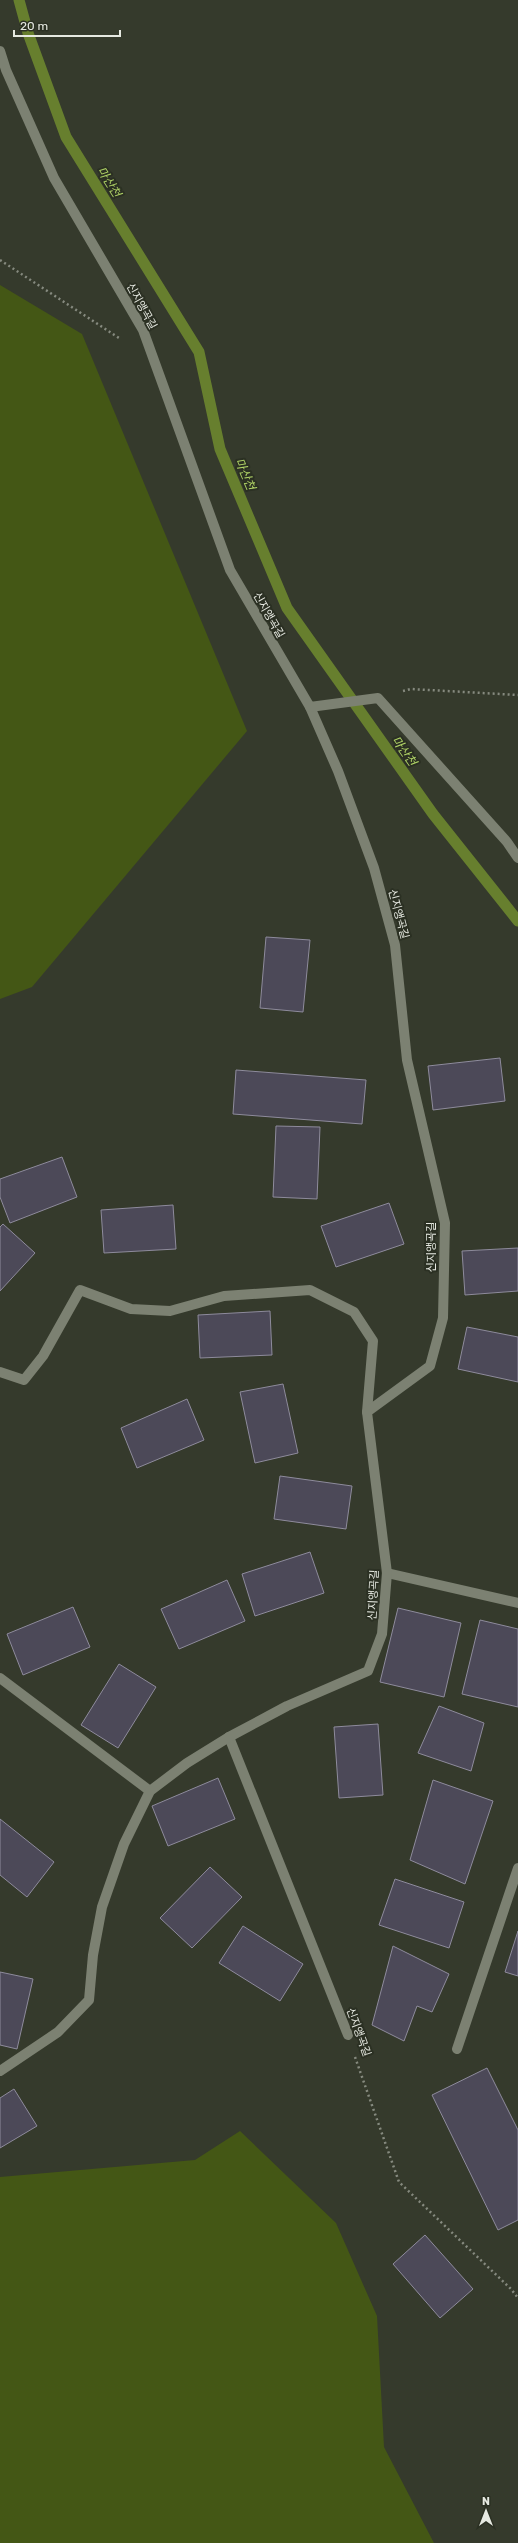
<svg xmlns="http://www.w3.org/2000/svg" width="518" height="2543" font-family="Rubik,'Noto Sans KR',sans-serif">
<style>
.green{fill:#445715}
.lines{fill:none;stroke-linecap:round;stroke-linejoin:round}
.stream{stroke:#677f2e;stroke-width:11}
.building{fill:#4c4958;stroke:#8e8b9c}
.path{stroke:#868a7f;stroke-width:2.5;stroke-dasharray:2 3;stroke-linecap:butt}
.lane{stroke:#7c8172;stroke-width:10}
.street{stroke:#7c8172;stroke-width:10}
.secondary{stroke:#7c8172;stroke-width:10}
.labels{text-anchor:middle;stroke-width:4;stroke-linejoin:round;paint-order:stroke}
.street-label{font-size:11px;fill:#e6e9e1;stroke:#2b3023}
.water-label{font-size:12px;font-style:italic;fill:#b0d366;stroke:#2b3023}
</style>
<rect width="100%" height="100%" fill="#353a2c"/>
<g class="green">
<path d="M 0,285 L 82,334 L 247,731 L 32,987 L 0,999 Z"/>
<path d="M 240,2131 L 336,2223 L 377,2316 L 384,2447 L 434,2543 L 0,2543 L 0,2177 L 195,2160 Z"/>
</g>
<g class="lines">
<path class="stream" d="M 19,0 L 28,33 L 66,137 L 199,352 L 220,449 L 287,608 L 433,814 L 518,921"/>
</g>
<g class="building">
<path d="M 266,937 L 310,940 L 303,1012 L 260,1008 Z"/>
<path d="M 500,1058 L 505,1101 L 433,1110 L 428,1066 Z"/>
<path d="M 236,1070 L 366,1080 L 362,1124 L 233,1114 Z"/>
<path d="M 276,1126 L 320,1127 L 317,1199 L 273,1197 Z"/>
<path d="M 62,1157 L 77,1197 L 10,1223 L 0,1197 L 0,1179 Z"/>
<path d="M 389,1203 L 404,1244 L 336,1267 L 321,1226 Z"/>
<path d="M 173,1205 L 176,1249 L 104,1253 L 101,1210 Z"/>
<path d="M 3,1224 L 35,1253 L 0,1291 L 0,1227 Z"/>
<path d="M 518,1248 L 518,1291 L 465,1295 L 462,1251 Z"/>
<path d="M 270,1311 L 272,1355 L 200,1358 L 198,1315 Z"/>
<path d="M 467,1327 L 518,1337 L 518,1382 L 458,1369 Z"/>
<path d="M 283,1384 L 298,1453 L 255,1463 L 240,1392 Z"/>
<path d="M 187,1399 L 204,1440 L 137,1468 L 121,1428 Z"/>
<path d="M 280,1476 L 352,1486 L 346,1529 L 274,1519 Z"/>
<path d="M 310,1552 L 324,1593 L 255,1616 L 242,1574 Z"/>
<path d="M 227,1580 L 245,1621 L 179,1649 L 161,1609 Z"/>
<path d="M 73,1607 L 90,1647 L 23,1675 L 7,1634 Z"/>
<path d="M 398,1608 L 461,1623 L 444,1697 L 380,1682 Z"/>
<path d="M 480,1620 L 518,1629 L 518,1707 L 462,1694 Z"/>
<path d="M 119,1664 L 156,1687 L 118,1748 L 81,1725 Z"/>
<path d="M 439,1706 L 484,1723 L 471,1771 L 418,1753 Z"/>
<path d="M 378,1724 L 383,1795 L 339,1798 L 334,1727 Z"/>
<path d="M 218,1778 L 235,1819 L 168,1846 L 152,1806 Z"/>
<path d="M 433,1780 L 493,1801 L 465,1884 L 410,1860 Z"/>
<path d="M 0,1819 L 54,1862 L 27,1897 L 0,1875 Z"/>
<path d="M 210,1867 L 242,1897 L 192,1948 L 160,1918 Z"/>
<path d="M 395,1879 L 464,1902 L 449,1948 L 379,1925 Z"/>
<path d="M 243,1926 L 303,1964 L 280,2001 L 219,1963 Z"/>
<path d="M 518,1931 L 518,1976 L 505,1972 Z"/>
<path d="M 393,1946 L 449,1974 L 432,2012 L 417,2006 L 404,2041 L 372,2025 Z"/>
<path d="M 0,1972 L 33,1979 L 17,2049 L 0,2045 Z"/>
<path d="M 487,2068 L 518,2130 L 518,2220 L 498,2230 L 432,2095 Z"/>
<path d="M 14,2089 L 37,2126 L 0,2148 L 0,2098 Z"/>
<path d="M 425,2235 L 473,2289 L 440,2318 L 393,2264 Z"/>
</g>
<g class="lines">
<g class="path">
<path d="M 0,260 L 119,338"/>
<path d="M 403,691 L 411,689 L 518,695"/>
<path d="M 355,2057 L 399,2182 L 511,2289 L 518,2298"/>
</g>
<g class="lane">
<path d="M 0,1372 L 24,1380 L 43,1356 L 80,1290 L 131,1309 L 170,1311 L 224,1296 L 310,1290 L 354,1312 L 373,1341 L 367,1412"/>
<path d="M 387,1573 L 518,1603"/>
<path d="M 0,1678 L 150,1791"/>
<path d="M 229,1737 L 348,2035"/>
<path d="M 0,2071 L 58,2032 L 89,2000 L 93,1955 L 102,1907 L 124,1844 L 150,1791 L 187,1763 L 229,1737 L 287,1706 L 368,1671 L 382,1634 L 387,1573 L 367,1412 L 430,1366 L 443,1318 L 445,1223 L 407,1060 L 395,945 L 374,868 L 338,771 L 310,707"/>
</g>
<path class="street" d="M 457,2049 L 518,1868"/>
<path class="secondary" d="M 0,51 L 6,70 L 54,178 L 143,330 L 230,570 L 310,707 L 378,698 L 507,842 L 518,858"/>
</g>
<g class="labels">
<g class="street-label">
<text transform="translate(142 306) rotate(61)" y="4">신지앵곡길</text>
<text transform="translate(269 615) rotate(60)" y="4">신지앵곡길</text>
<text transform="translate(399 914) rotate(75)" y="4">신지앵곡길</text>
<text transform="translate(431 1247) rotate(-90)" y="4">신지앵곡길</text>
<text transform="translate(373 1595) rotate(-87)" y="4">신지앵곡길</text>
<text transform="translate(359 2032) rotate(70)" y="4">신지앵곡길</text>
</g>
<g class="water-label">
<text transform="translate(109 182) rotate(58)" y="4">마산천</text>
<text transform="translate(245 474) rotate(67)" y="4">마산천</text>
<text transform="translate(404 751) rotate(55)" y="4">마산천</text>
</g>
</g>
<g transform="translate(486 2511)" stroke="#2b3023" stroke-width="3" paint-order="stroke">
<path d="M0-3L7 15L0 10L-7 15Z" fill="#e6e9e1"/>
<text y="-6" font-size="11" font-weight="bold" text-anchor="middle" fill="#e6e9e1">N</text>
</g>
<path d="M14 30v6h106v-6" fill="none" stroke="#e6e9e1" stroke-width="2"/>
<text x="20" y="30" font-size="12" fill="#e6e9e1" stroke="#2b3023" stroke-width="3" paint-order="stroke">20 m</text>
</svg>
